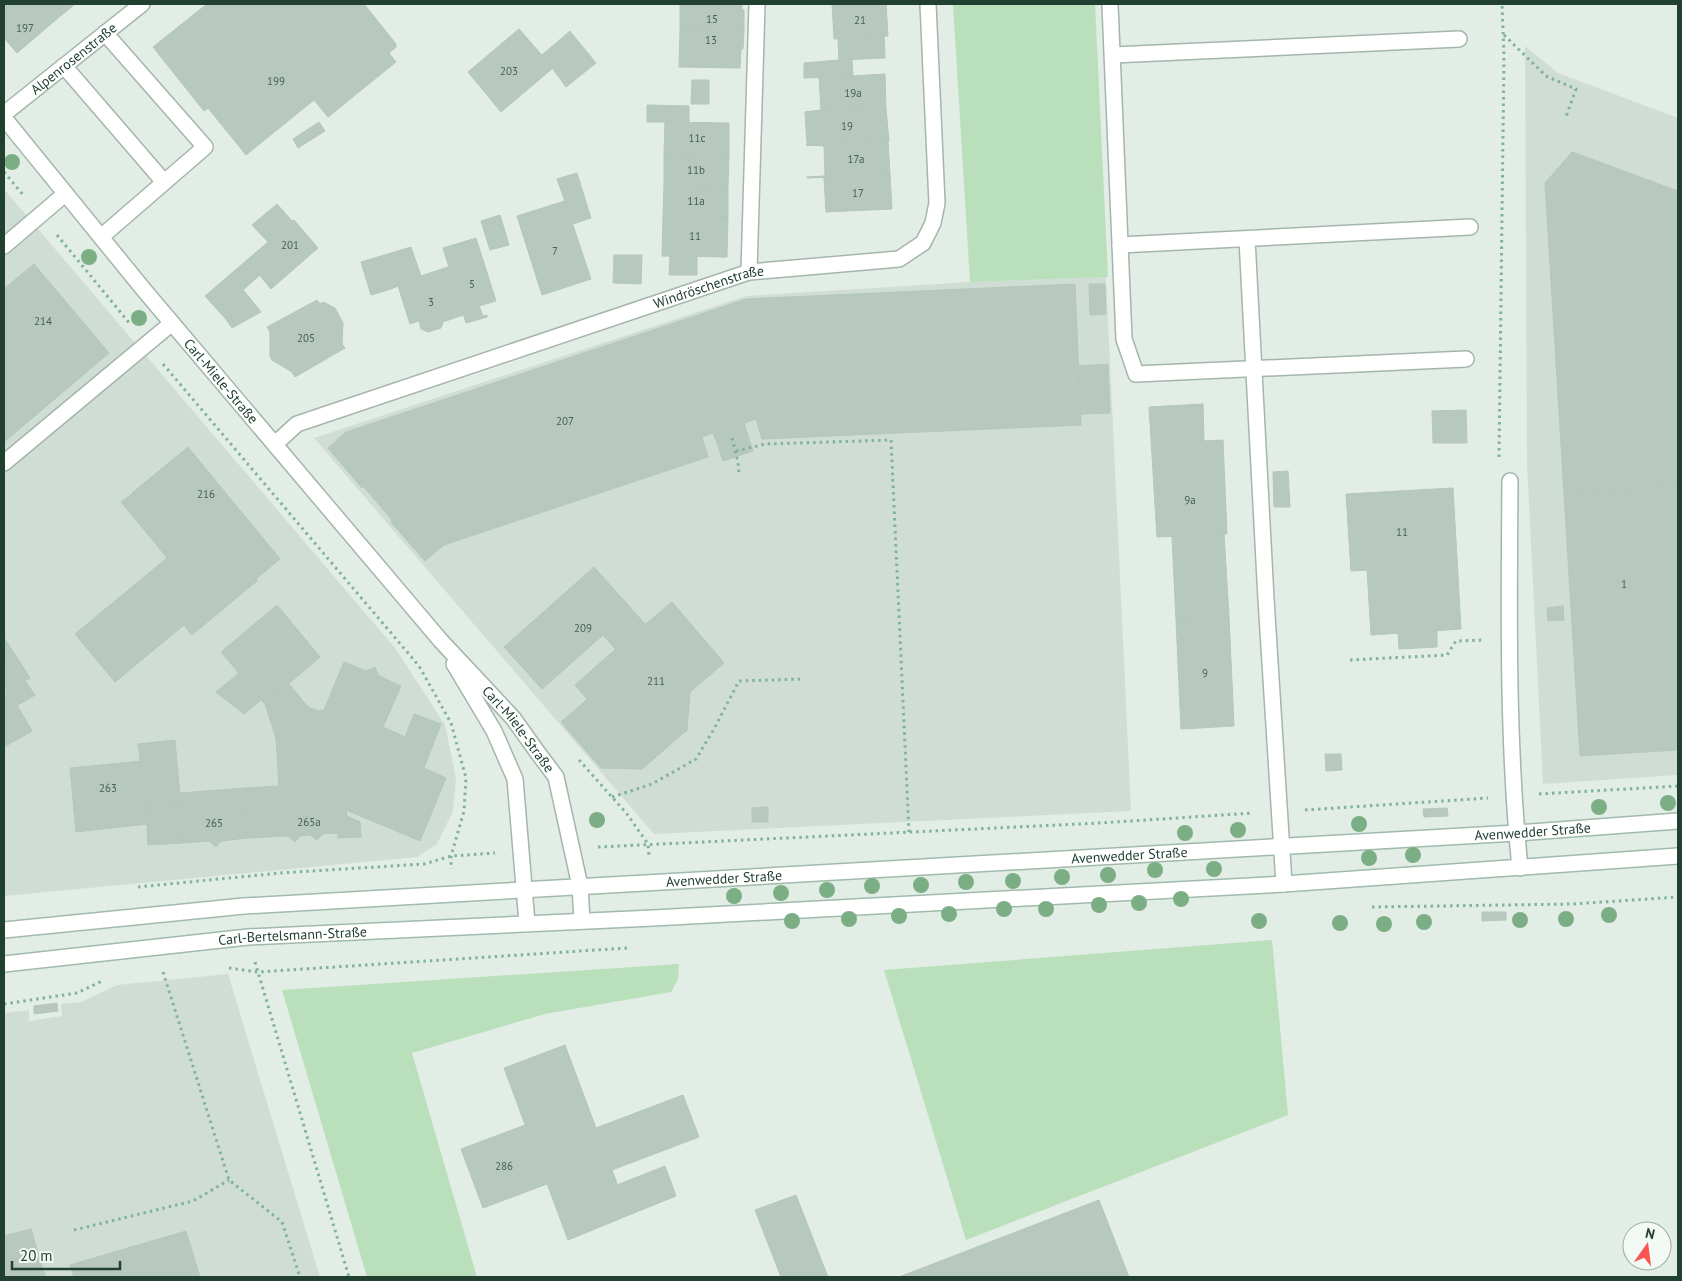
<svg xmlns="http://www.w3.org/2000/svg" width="1682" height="1281" font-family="'PT Sans',sans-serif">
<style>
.built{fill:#d0ddd4}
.green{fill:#b9e0bb}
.building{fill:#b7c8be;stroke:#b4c7bb}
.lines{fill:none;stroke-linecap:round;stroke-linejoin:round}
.service-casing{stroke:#a4b6ac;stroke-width:18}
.minor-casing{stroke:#a4b6ac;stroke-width:18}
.tertiary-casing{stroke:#a4b6ac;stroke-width:18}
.secondary-casing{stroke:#a0baab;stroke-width:18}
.path{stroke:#80b397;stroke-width:3;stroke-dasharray:2.5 4;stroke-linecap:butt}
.service{stroke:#fff;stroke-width:15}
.minor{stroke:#fff;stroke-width:15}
.tertiary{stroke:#fff;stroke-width:15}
.secondary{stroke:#fff;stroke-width:15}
.tree{fill:#7cae85}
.labels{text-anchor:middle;stroke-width:4.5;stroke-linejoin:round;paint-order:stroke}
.number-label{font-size:11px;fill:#466254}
.street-label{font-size:14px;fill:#214030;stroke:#f3f9f5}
</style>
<rect width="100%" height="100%" fill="#e2ede6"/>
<g class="built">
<path d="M 1525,46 L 1558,73 L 1678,118 L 1678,775 L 1543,784 L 1527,464 Z"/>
<path d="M 4,189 L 395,648 L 445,725 L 456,778 L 453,811 L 437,844 L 417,857 L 4,896 Z"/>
<path d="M 1106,277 L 1131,811 L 654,834 L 314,438 L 746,296 L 970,282 Z"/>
<path d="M 228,974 L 320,1277 L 4,1277 L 4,1013 L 29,1010 L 29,1021 L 62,1016 L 61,1004 L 81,1002 L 117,985 Z"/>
</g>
<g class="green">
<path d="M 953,4 L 1095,4 L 1108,277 L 970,282 Z"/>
<path d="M 1272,940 L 1288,1115 L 966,1240 L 884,970 Z"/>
<path d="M 679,964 L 678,979 L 671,992 L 545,1014 L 412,1053 L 477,1277 L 367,1277 L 282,990 Z"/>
</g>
<g class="building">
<path d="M 4,4 L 46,4 L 58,18 L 17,53 L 4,38 Z"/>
<path d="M 46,4 L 75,4 L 58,18 Z"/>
<path d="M 207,4 L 296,4 L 312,24 L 332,8 L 331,4 L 364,4 L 396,44 L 396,47 L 389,53 L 396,62 L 328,117 L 314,100 L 246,155 L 208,108 L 204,111 L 153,47 Z"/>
<path d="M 296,4 L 330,4 L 332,8 L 312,24 Z"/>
<path d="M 680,4 L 742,4 L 742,10 L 744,10 L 744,30 L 680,29 Z"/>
<path d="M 832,4 L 886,4 L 888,36 L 834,39 Z"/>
<path d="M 519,29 L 553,68 L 501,112 L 468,72 Z"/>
<path d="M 680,29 L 744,30 L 743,49 L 741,49 L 740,68 L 679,67 Z"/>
<path d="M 570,31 L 573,35 L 545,58 L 542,55 Z"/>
<path d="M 573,35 L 596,63 L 566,87 L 545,58 Z"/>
<path d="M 884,36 L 885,58 L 839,60 L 838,39 Z"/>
<path d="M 839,60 L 852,60 L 853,76 L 804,78 L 804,63 Z"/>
<path d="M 885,74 L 886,109 L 805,112 L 821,110 L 819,78 Z"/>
<path d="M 692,80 L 709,80 L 709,104 L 691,104 Z"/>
<path d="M 647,105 L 689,106 L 689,122 L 647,122 Z"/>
<path d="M 886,109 L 889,141 L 806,145 L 807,144 L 805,112 Z"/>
<path d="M 319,122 L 325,131 L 298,148 L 293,139 Z"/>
<path d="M 665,122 L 729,123 L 729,155 L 664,154 Z"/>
<path d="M 888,141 L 890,175 L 807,178 L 807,177 L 825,176 L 824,146 L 806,145 Z"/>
<path d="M 1572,152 L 1678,191 L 1678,486 L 1564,493 L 1545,183 Z"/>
<path d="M 664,154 L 729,155 L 728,186 L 664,184 Z"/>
<path d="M 577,173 L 591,218 L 573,224 L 557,179 Z"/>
<path d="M 890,175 L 892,209 L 826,212 L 824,178 Z"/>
<path d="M 664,184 L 728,186 L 728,217 L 663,216 Z"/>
<path d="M 565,201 L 591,279 L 542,295 L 517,216 Z"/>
<path d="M 277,204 L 292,221 L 294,220 L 318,248 L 271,289 L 247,260 L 268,242 L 252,225 Z"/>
<path d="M 500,215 L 509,245 L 490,250 L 481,221 Z"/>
<path d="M 663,216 L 728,217 L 727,257 L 662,256 Z"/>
<path d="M 476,238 L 496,301 L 479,306 L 483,316 L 487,315 L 487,317 L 466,323 L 443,248 Z"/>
<path d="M 411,247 L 421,276 L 448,267 L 463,315 L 443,322 L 441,328 L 428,332 L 421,329 L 419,321 L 410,324 L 398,286 L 391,289 L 381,256 Z"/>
<path d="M 614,255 L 642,255 L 641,284 L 613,283 Z"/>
<path d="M 381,256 L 391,289 L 371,295 L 361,262 Z"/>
<path d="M 670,256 L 697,256 L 697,275 L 669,275 Z"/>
<path d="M 247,260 L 260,275 L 243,290 L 249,297 L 225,318 L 205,296 Z"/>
<path d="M 34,264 L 109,353 L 4,442 L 4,289 Z"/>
<path d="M 1075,284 L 1081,425 L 762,439 L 756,419 L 744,423 L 747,433 L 717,443 L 713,433 L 702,437 L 708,457 L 444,545 L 425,561 L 391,522 L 392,520 L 363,486 L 362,488 L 328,448 L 346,432 L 746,299 Z"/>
<path d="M 1089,284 L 1105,284 L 1106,314 L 1090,315 Z"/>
<path d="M 249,297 L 261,312 L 232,328 L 225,318 Z"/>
<path d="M 317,300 L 320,304 L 323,302 L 335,308 L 343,323 L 342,344 L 345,348 L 295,377 L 292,372 L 272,360 L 270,356 L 270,332 L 267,327 Z"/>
<path d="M 1108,364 L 1110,413 L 1081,414 L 1079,366 Z"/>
<path d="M 1203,404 L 1204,441 L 1223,440 L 1227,534 L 1157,537 L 1149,407 Z"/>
<path d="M 1466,410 L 1467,443 L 1433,443 L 1432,411 Z"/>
<path d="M 747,433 L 753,451 L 723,461 L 717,443 Z"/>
<path d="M 188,447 L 280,559 L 256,579 L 257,581 L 192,635 L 184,625 L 115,682 L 75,634 L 167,558 L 155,543 L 166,535 L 132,493 Z"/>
<path d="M 1288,471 L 1290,507 L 1274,507 L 1273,472 Z"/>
<path d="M 1678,486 L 1678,750 L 1580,756 L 1564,493 Z"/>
<path d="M 1453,488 L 1461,629 L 1371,635 L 1367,570 L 1351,571 L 1346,494 Z"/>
<path d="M 132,494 L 166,535 L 157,542 L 155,543 L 121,502 Z"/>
<path d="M 1224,534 L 1229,617 L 1176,620 L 1172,537 Z"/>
<path d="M 594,567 L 645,624 L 616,650 L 603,635 L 542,689 L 504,647 Z"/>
<path d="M 672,602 L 724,663 L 690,692 L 687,730 L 642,769 L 601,768 L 561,722 L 621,670 L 609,655 Z"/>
<path d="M 277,605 L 320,657 L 265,704 L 221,652 Z"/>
<path d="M 1563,606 L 1564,620 L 1548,621 L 1547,608 Z"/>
<path d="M 1229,617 L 1234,726 L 1181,729 L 1176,620 Z"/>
<path d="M 1437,631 L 1437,647 L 1399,649 L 1398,633 Z"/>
<path d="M 5,639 L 30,678 L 7,692 L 4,686 Z"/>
<path d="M 609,655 L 621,670 L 587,699 L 575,685 Z"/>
<path d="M 344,662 L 366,671 L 375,667 L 379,676 L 401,686 L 383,727 L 405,737 L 414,714 L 441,724 L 424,768 L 446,778 L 420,841 L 346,810 L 347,816 L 360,822 L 361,837 L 338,838 L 338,833 L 323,834 L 317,840 L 310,835 L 300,836 L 295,842 L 288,836 L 247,838 L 245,788 L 279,786 L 276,738 L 265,704 L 276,694 L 318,711 L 324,710 Z"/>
<path d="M 239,673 L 261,700 L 244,714 L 216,692 Z"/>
<path d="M 25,681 L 35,695 L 4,713 L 4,694 Z"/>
<path d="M 289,684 L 299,696 L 308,707 L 276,694 Z"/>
<path d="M 17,705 L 32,731 L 4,747 L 4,713 Z"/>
<path d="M 175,740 L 181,807 L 146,808 L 138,744 Z"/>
<path d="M 1325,754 L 1341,754 L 1342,770 L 1326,771 Z"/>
<path d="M 141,761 L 147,824 L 76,832 L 70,768 Z"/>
<path d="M 245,788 L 247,838 L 221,841 L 216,847 L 209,841 L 182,843 L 180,793 Z"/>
<path d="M 181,807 L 182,843 L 148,845 L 146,808 Z"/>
<path d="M 768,807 L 768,822 L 752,822 L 752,808 Z"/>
<path d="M 1447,808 L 1448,816 L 1424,817 L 1423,809 Z"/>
<path d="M 1482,912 L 1506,912 L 1506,920 L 1482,921 Z"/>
<path d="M 57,1003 L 58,1011 L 34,1014 L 34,1006 Z"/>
<path d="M 565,1045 L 596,1128 L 683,1095 L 699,1137 L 612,1170 L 629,1215 L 568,1240 L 504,1068 Z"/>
<path d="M 525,1125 L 547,1184 L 483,1208 L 461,1149 Z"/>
<path d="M 665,1166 L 676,1196 L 629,1215 L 617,1185 Z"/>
<path d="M 796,1195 L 828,1277 L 781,1277 L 755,1210 Z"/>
<path d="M 1099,1200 L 1129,1277 L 899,1277 Z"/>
<path d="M 31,1229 L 44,1273 L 46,1277 L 37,1277 L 26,1239 L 4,1245 L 4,1236 Z"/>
<path d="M 186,1231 L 200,1277 L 74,1277 L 70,1265 Z"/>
<path d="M 26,1239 L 37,1277 L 4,1277 L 4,1245 Z"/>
</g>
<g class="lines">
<g class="service-casing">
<g id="service">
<path d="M 1110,5 L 1124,339 L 1136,374 L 1466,359"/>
<path d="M 1113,55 L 1459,39"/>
<path d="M 64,66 L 164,182"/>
<path d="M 101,237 L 205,147 L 105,33"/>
<path d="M 1247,239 L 1266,599 L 1284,884"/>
<path d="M 1120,245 L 1470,227"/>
<path d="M 4,246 L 65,194"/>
<path d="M 749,272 L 757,4"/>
<path d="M 4,463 L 172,323"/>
<path d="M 1510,481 C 1509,610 1507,740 1520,868"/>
</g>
</g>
<g class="minor-casing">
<g id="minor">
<path id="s1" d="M 4,114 L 142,4"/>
<path id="s2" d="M 275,444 L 297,424 L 749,272 L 899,259 L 923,243 L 933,223 L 937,203 L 928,4"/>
</g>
</g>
<g class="tertiary-casing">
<g id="tertiary">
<path id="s3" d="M 4,118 L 144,290 L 441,641 L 513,718 L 538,753 L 556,777 L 580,886 L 582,921"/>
<path d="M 454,664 L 494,731 L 515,779 L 527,923"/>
</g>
</g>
<g class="secondary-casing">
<g id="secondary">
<path id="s4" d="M 4,930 L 244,906 L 1516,833 L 1678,821"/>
<path id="s5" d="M 4,964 L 248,937 L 653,918 L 1284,884 L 1678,856"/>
</g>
</g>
<g class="path">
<path d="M 1504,35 L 1546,76 L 1576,89 L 1566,117"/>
<path d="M 4,172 L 24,196"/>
<path d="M 57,235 L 131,325"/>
<path d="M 163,364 L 419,666 L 451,723 L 466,778 L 464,811 L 451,856 L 451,869"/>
<path d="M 732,438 L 738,462 L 739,475"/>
<path d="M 736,451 L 765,444 L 891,440 L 909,832"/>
<path d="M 1499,457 L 1504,55 L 1502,4"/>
<path d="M 1350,660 L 1447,655 L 1456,641 L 1484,640"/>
<path d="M 579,760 L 627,814 L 648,844 L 649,856"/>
<path d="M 1539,794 L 1678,786"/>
<path d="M 612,797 L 652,784 L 696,759 L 714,729 L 739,681 L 803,679"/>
<path d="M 1305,810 L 1488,798"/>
<path d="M 598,847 L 1100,823 L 1253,813"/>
<path d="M 138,887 L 280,873 L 424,864 L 451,856 L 495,853"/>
<path d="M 1372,907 L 1573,904 L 1678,897"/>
<path d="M 255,962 L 349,1277"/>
<path d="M 229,968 L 258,972 L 627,948"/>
<path d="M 163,972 L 229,1180 L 282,1222 L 300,1277"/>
<path d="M 4,1004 L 77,993 L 102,981"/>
<path d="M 74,1230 L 193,1201 L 229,1180"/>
</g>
<use href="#service" class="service"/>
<use href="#minor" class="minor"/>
<use href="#tertiary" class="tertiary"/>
<use href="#secondary" class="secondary"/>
</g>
<g class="tree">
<circle cx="12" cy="162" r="8"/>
<circle cx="89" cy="257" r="8"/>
<circle cx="139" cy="318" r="8"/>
<circle cx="1668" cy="803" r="8"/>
<circle cx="1599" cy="807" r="8"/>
<circle cx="597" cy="820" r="8"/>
<circle cx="1359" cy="824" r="8"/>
<circle cx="1238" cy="830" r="8"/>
<circle cx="1185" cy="833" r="8"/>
<circle cx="1413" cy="855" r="8"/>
<circle cx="1369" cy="858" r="8"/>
<circle cx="1214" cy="869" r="8"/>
<circle cx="1155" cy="870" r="8"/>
<circle cx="1108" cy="875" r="8"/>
<circle cx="1062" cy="877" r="8"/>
<circle cx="1013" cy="881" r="8"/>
<circle cx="966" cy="882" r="8"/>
<circle cx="921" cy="885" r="8"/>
<circle cx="872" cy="886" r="8"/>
<circle cx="827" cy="890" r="8"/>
<circle cx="781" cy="893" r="8"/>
<circle cx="734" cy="896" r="8"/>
<circle cx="1181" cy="899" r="8"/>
<circle cx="1139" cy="903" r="8"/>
<circle cx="1099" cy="905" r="8"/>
<circle cx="1004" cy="909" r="8"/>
<circle cx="1046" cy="909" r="8"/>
<circle cx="949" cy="914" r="8"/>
<circle cx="1609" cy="915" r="8"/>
<circle cx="899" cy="916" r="8"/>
<circle cx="849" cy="919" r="8"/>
<circle cx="1566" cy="919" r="8"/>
<circle cx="1520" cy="920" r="8"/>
<circle cx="792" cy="921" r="8"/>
<circle cx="1259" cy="921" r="8"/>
<circle cx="1424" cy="922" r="8"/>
<circle cx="1340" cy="923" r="8"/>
<circle cx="1384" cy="924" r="8"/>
</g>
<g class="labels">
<g class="number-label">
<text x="712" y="23">15</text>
<text x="860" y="24">21</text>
<text x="25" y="32">197</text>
<text x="711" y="44">13</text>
<text x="509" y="75">203</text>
<text x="276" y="85">199</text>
<text x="853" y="97">19a</text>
<text x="847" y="130">19</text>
<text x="697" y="142">11c</text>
<text x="856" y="163">17a</text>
<text x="696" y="174">11b</text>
<text x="858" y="197">17</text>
<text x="696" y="205">11a</text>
<text x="695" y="240">11</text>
<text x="290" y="249">201</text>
<text x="555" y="255">7</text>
<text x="472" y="288">5</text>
<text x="431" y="306">3</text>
<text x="43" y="325">214</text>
<text x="306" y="342">205</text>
<text x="565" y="425">207</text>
<text x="206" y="498">216</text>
<text x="1190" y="504">9a</text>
<text x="1402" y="536">11</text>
<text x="1624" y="588">1</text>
<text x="583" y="632">209</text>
<text x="1205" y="677">9</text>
<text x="656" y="685">211</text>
<text x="108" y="792">263</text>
<text x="309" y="826">265a</text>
<text x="214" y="827">265</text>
<text x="504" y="1170">286</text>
</g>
<g class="street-label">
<text dy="5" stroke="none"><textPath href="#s1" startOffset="89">Alpenrosenstraße</textPath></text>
<text dy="5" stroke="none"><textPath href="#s2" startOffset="464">Windröschenstraße</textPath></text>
<text dy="5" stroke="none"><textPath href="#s3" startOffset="341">Carl-Miele-Straße</textPath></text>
<text dy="5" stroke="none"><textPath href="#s3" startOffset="799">Carl-Miele-Straße</textPath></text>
<text dy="5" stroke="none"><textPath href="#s4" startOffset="1532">Avenwedder Straße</textPath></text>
<text dy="5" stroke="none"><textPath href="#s4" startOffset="1128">Avenwedder Straße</textPath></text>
<text dy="5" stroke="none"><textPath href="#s4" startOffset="722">Avenwedder Straße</textPath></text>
<text dy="5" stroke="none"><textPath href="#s5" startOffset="290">Carl-Bertelsmann-Straße</textPath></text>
</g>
</g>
<rect width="1682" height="1281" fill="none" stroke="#214030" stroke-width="10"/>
<g transform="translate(1647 1246) rotate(14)"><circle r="24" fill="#f3f9f5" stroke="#9fafa6"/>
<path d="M0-4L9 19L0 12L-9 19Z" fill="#fb5452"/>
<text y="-8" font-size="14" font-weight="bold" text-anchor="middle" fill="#214030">N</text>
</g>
<path d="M12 1261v8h108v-8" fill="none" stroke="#214030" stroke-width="2.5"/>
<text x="20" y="1261" font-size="15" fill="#214030" stroke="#f3f9f5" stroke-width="4" paint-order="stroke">20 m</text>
</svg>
